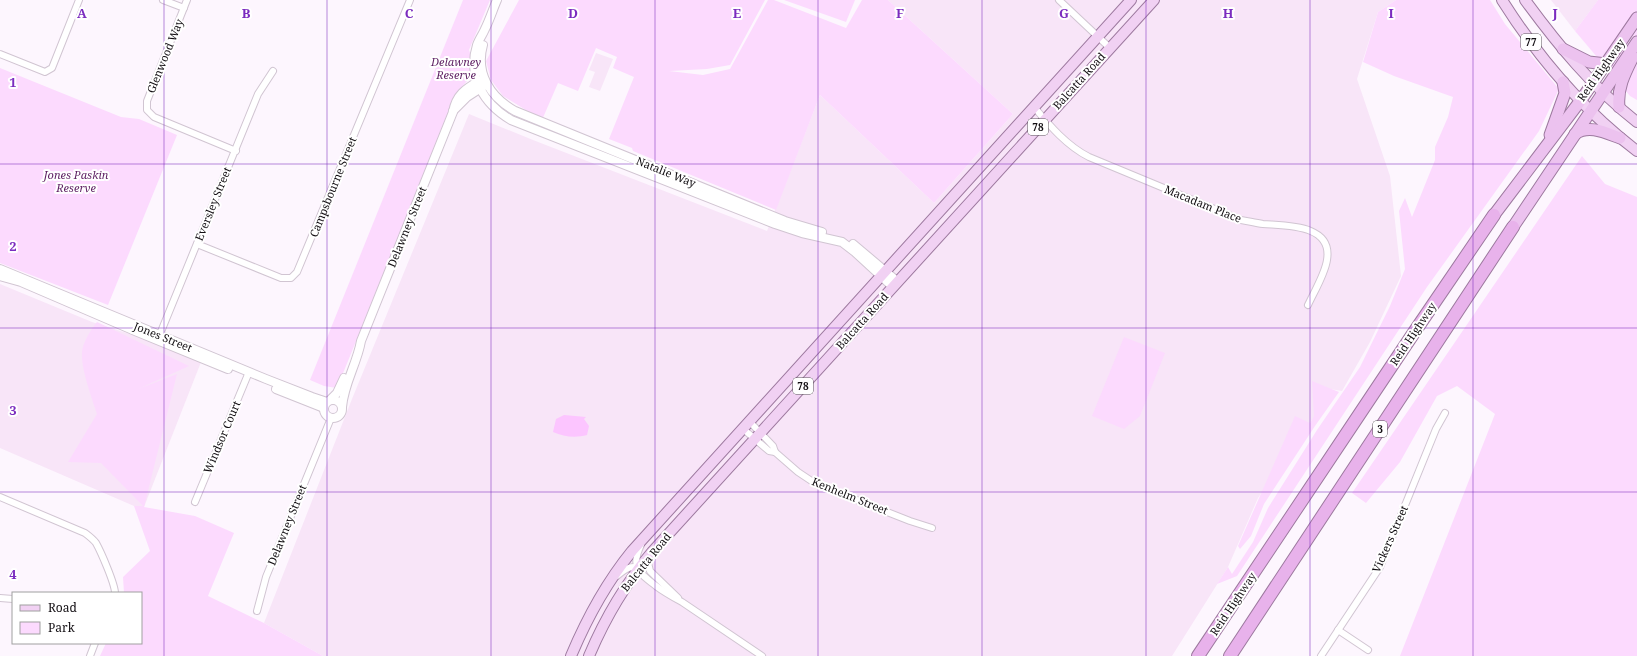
<svg xmlns="http://www.w3.org/2000/svg" width="1637" height="656" font-family="'Noto Serif',serif">
<style>
.built{fill:#f8e5f8}
.green{fill:#fcdafe}
.water{fill:#fcc5ff}
.lines{fill:none;stroke-linecap:round;stroke-linejoin:round}
.minor-casing{stroke:#d1c5d2;stroke-width:8}
.tertiary-casing{stroke:#d1c5d2;stroke-width:10}
.primary-casing{stroke:#9d799f;stroke-width:12}
.trunk-casing{stroke:#9d799f;stroke-width:13}
.motorway-casing{stroke:#9d799f;stroke-width:14}
.minor{stroke:#fff;stroke-width:6}
.tertiary{stroke:#fff;stroke-width:8}
.primary{stroke:#f1d1f3;stroke-width:10}
.trunk{stroke:#ecc2ef;stroke-width:11}
.motorway{stroke:#e8b2eb;stroke-width:12}
.grid{fill:none;stroke:#7b2cbf;stroke-width:1;stroke-opacity:0.55}
.labels{text-anchor:middle;stroke-width:4;stroke-linejoin:round;paint-order:stroke}
.shield{fill:#fff;stroke:#595659;stroke-width:1}
.shield-label{font-size:10px;font-weight:bold;fill:#120e12}
.street-label{font-size:11px;fill:#120e12;stroke:#fff}
.park-label{font-size:11px;font-style:italic;fill:#5c1e61;stroke:#fff}
.grid-label{font-size:13px;text-anchor:middle;font-weight:bold;fill:#7b2cbf;stroke:#fff;stroke-width:4;stroke-linejoin:round;paint-order:stroke}
</style>
<rect width="100%" height="100%" fill="#fdf6fe"/>
<g class="built">
<path d="M 888,0 L 1396,0 L 1378,12 L 1357,79 L 1390,176 L 1401,276 L 1370,342 L 1342,391 L 1330,389 L 1314,417 L 1258,498 L 1228,567 L 1172,656 L 323,656 L 264,623 L 352,399 L 469,114 L 533,140 L 767,231 L 820,95 L 934,203 L 1013,114 Z"/>
<path d="M 1551,0 L 1598,0 L 1575,31 Z"/>
<path d="M 596,53 L 613,59 L 600,91 L 589,87 L 595,72 L 589,70 Z"/>
<path d="M 0,284 L 92,322 L 203,357 L 144,507 L 134,506 L 0,448 Z"/>
</g>
<g class="green">
<path d="M 463,0 L 490,0 L 469,50 C 477,69 472,77 458,91 L 337,388 L 324,386 L 310,380 Z"/>
<path d="M 519,0 L 765,0 L 730,65 L 707,69 L 669,71 L 703,75 L 730,69 L 768,0 L 774,0 L 846,28 L 862,0 L 888,0 L 1013,114 L 934,203 L 820,95 L 776,210 L 633,151 L 632,148 L 609,139 L 634,77 L 613,68 L 617,57 L 596,48 L 578,91 L 558,83 L 542,120 L 503,96 L 491,80 L 486,61 Z"/>
<path d="M 784,0 L 855,0 L 846,22 Z"/>
<path d="M 1396,0 L 1490,0 L 1505,24 L 1559,89 L 1539,131 L 1427,287 L 1237,576 L 1217,584 L 1228,567 L 1232,574 L 1253,542 L 1268,508 L 1317,430 L 1360,367 L 1390,306 L 1405,269 L 1399,211 L 1405,198 L 1412,217 L 1435,160 L 1435,147 L 1448,117 L 1453,97 L 1394,76 L 1363,62 L 1378,12 Z"/>
<path d="M 1598,0 L 1637,0 L 1637,100 L 1630,96 L 1575,31 Z"/>
<path d="M 0,68 L 121,117 L 139,119 L 177,135 L 108,305 L 0,263 Z"/>
<path d="M 1582,156 L 1605,184 L 1637,197 L 1637,656 L 1400,656 L 1495,414 L 1457,386 L 1437,396 L 1400,462 L 1366,503 L 1352,493 Z"/>
<path d="M 97,322 L 189,366 L 138,389 L 177,374 L 144,507 L 195,516 L 234,533 L 208,596 L 264,623 L 323,656 L 100,656 L 106,643 L 141,643 L 141,593 L 124,593 L 123,577 L 150,551 L 134,506 L 143,506 L 101,463 L 68,462 L 97,414 C 92,398 81,369 82,353 C 82,344 91,329 97,322 Z"/>
<path d="M 1124,337 L 1165,353 L 1140,416 L 1124,429 L 1092,416 Z"/>
<path d="M 1312,381 L 1339,392 L 1315,426 L 1264,504 L 1251,536 L 1240,549 L 1238,546 L 1295,416 L 1310,423 L 1314,416 Z"/>
</g>
<path class="water" d="M 564,415 L 586,417 L 584,419 L 589,426 L 587,435 C 576,438 564,437 553,432 L 556,419 Z"/>
<g class="lines">
<g class="minor-casing">
<g id="minor">
<path d="M 163,0 L 184,8"/>
<path d="M 187,0 L 147,101 L 147,110 L 154,117 L 236,151"/>
<path d="M 1059,0 L 1110,48"/>
<path d="M 0,54 L 45,72 L 52,68 L 79,0"/>
<path d="M 1034,107 C 1050,126 1067,146 1089,157 L 1241,220 C 1248,221 1255,223 1263,224 C 1286,226 1333,224 1327,260 C 1325,274 1314,292 1308,305"/>
<path d="M 197,244 L 281,278 L 291,278 L 297,272 L 410,0"/>
<path d="M 158,339 L 258,94 L 273,71"/>
<path d="M 749,421 L 773,446 L 775,452 L 798,472 L 816,484 L 910,521 L 932,528"/>
<path d="M 742,428 L 769,451 L 775,452"/>
<path d="M 0,497 L 85,533 C 89,536 93,539 96,543 C 101,552 115,584 115,593"/>
<path d="M 195,502 L 249,372"/>
<path d="M 641,545 C 630,567 639,573 656,586 C 664,592 673,597 682,602 L 762,656"/>
<path d="M 650,558 L 648,563 L 650,571 L 678,598"/>
<path d="M 617,576 C 625,569 630,565 641,568"/>
<path d="M 0,598 L 13,599"/>
<path d="M 257,611 L 266,577 L 331,418"/>
<path d="M 1338,630 L 1368,650"/>
<path d="M 90,656 L 95,643"/>
<path d="M 1321,656 L 1380,567 L 1436,429 L 1445,413"/>
</g>
</g>
<g class="tertiary-casing">
<g id="tertiary">
<path d="M 497,0 C 493,9 490,19 485,29 C 483,34 479,39 477,45 C 467,77 484,104 511,120 L 775,224 L 802,233 L 842,242 L 855,252 L 893,287"/>
<path d="M 483,45 C 475,73 490,97 515,111 L 785,221 L 822,232"/>
<path d="M 453,111 L 467,97 L 484,86"/>
<path d="M 853,244 L 898,282"/>
<path d="M 0,269 L 266,379 L 312,397 L 327,402"/>
<path d="M 0,276 L 21,282 L 135,331 L 228,369"/>
<path d="M 276,389 L 324,408"/>
<path d="M 331,399 L 337,393 L 344,378"/>
<circle cx="333" cy="409" r="9"/>
<path d="M 342,407 C 344,383 357,364 361,341 L 453,112 C 456,95 465,89 479,81"/>
</g>
</g>
<g class="primary-casing">
<g id="primary">
<path d="M 1502,0 C 1538,57 1583,110 1637,151"/>
<path d="M 1525,0 C 1558,45 1593,88 1637,122"/>
<path d="M 571,656 C 587,618 606,583 632,551 L 1131,0"/>
<path d="M 589,656 C 605,618 625,584 652,552 L 1154,0"/>
</g>
</g>
<g class="trunk-casing">
<g id="trunk">
<path d="M 1563,49 L 1589,62 L 1606,64"/>
<path d="M 1619,107 C 1617,88 1625,73 1633,57"/>
<path d="M 1575,134 C 1589,124 1606,133 1620,138"/>
<path d="M 1550,135 L 1565,93 L 1563,82"/>
<path d="M 1494,215 L 1581,100 L 1637,18"/>
<path d="M 1513,227 L 1637,42"/>
</g>
</g>
<g class="motorway-casing">
<g id="motorway">
<path d="M 1198,656 L 1415,331 L 1494,215"/>
<path d="M 1230,656 L 1513,227"/>
</g>
</g>
<use href="#minor" class="minor"/>
<use href="#tertiary" class="tertiary"/>
<use href="#primary" class="primary"/>
<use href="#trunk" class="trunk"/>
<use href="#motorway" class="motorway"/>
</g>
<path class="grid" d="M 164,0 L 164,656M 327,0 L 327,656M 491,0 L 491,656M 655,0 L 655,656M 818,0 L 818,656M 982,0 L 982,656M 1146,0 L 1146,656M 1310,0 L 1310,656M 1473,0 L 1473,656M 0,164 L 1637,164M 0,328 L 1637,328M 0,492 L 1637,492"/>
<g class="labels">
<g class="shield">
<rect x="1521" y="34" width="20" height="16" rx="3"/>
<rect x="1028" y="119" width="20" height="16" rx="3"/>
<rect x="793" y="378" width="20" height="16" rx="3"/>
<rect x="1373" y="421" width="14" height="16" rx="3"/>
</g>
<g class="shield-label">
<text x="1531" y="46">77</text>
<text x="1038" y="131">78</text>
<text x="803" y="390">78</text>
<text x="1380" y="433">3</text>
</g>
<g class="street-label">
<text transform="translate(165 56) rotate(-68)" y="4">Glenwood Way</text>
<text transform="translate(1601 70) rotate(-55)" y="4">Reid Highway</text>
<text transform="translate(1079 81) rotate(-48)" y="4">Balcatta Road</text>
<text transform="translate(666 172) rotate(22)" y="4">Natalie Way</text>
<text transform="translate(333 187) rotate(-68)" y="4">Campsbourne Street</text>
<text transform="translate(213 204) rotate(-68)" y="4">Eversley Street</text>
<text transform="translate(1203 204) rotate(22)" y="4">Macadam Place</text>
<text transform="translate(407 227) rotate(-68)" y="4">Delawney Street</text>
<text transform="translate(862 321) rotate(-48)" y="4">Balcatta Road</text>
<text transform="translate(1413 334) rotate(-56)" y="4">Reid Highway</text>
<text transform="translate(163 337) rotate(22)" y="4">Jones Street</text>
<text transform="translate(222 437) rotate(-67)" y="4">Windsor Court</text>
<text transform="translate(850 496) rotate(22)" y="4">Kenhelm Street</text>
<text transform="translate(287 525) rotate(-68)" y="4">Delawney Street</text>
<text transform="translate(1390 539) rotate(-66)" y="4">Vickers Street</text>
<text transform="translate(646 562) rotate(-51)" y="4">Balcatta Road</text>
<text transform="translate(1233 604) rotate(-56)" y="4">Reid Highway</text>
</g>
<g class="park-label">
<text x="456" y="66">Delawney<tspan x="456" dy="13">Reserve</tspan></text>
<text x="76" y="179">Jones Paskin<tspan x="76" dy="13">Reserve</tspan></text>
</g>
</g>
<g class="grid-label">
<text x="82" y="18">A</text>
<text x="246" y="18">B</text>
<text x="409" y="18">C</text>
<text x="573" y="18">D</text>
<text x="737" y="18">E</text>
<text x="900" y="18">F</text>
<text x="1064" y="18">G</text>
<text x="1228" y="18">H</text>
<text x="1391" y="18">I</text>
<text x="1555" y="18">J</text>
<text x="13" y="87">1</text>
<text x="13" y="251">2</text>
<text x="13" y="415">3</text>
<text x="13" y="579">4</text>
</g>
<rect x="12" y="592" width="130" height="52" fill="#ffffff" stroke="#a09fa0"/>
<rect x="20" y="605" width="20" height="6" fill="#f1d1f3" stroke="#a09fa0"/>
<text x="48" y="612" font-size="12" fill="#120e12">Road</text>
<rect x="20" y="622" width="20" height="12" fill="#fcdafe" stroke="#a09fa0"/>
<text x="48" y="632" font-size="12" fill="#120e12">Park</text>
</svg>
